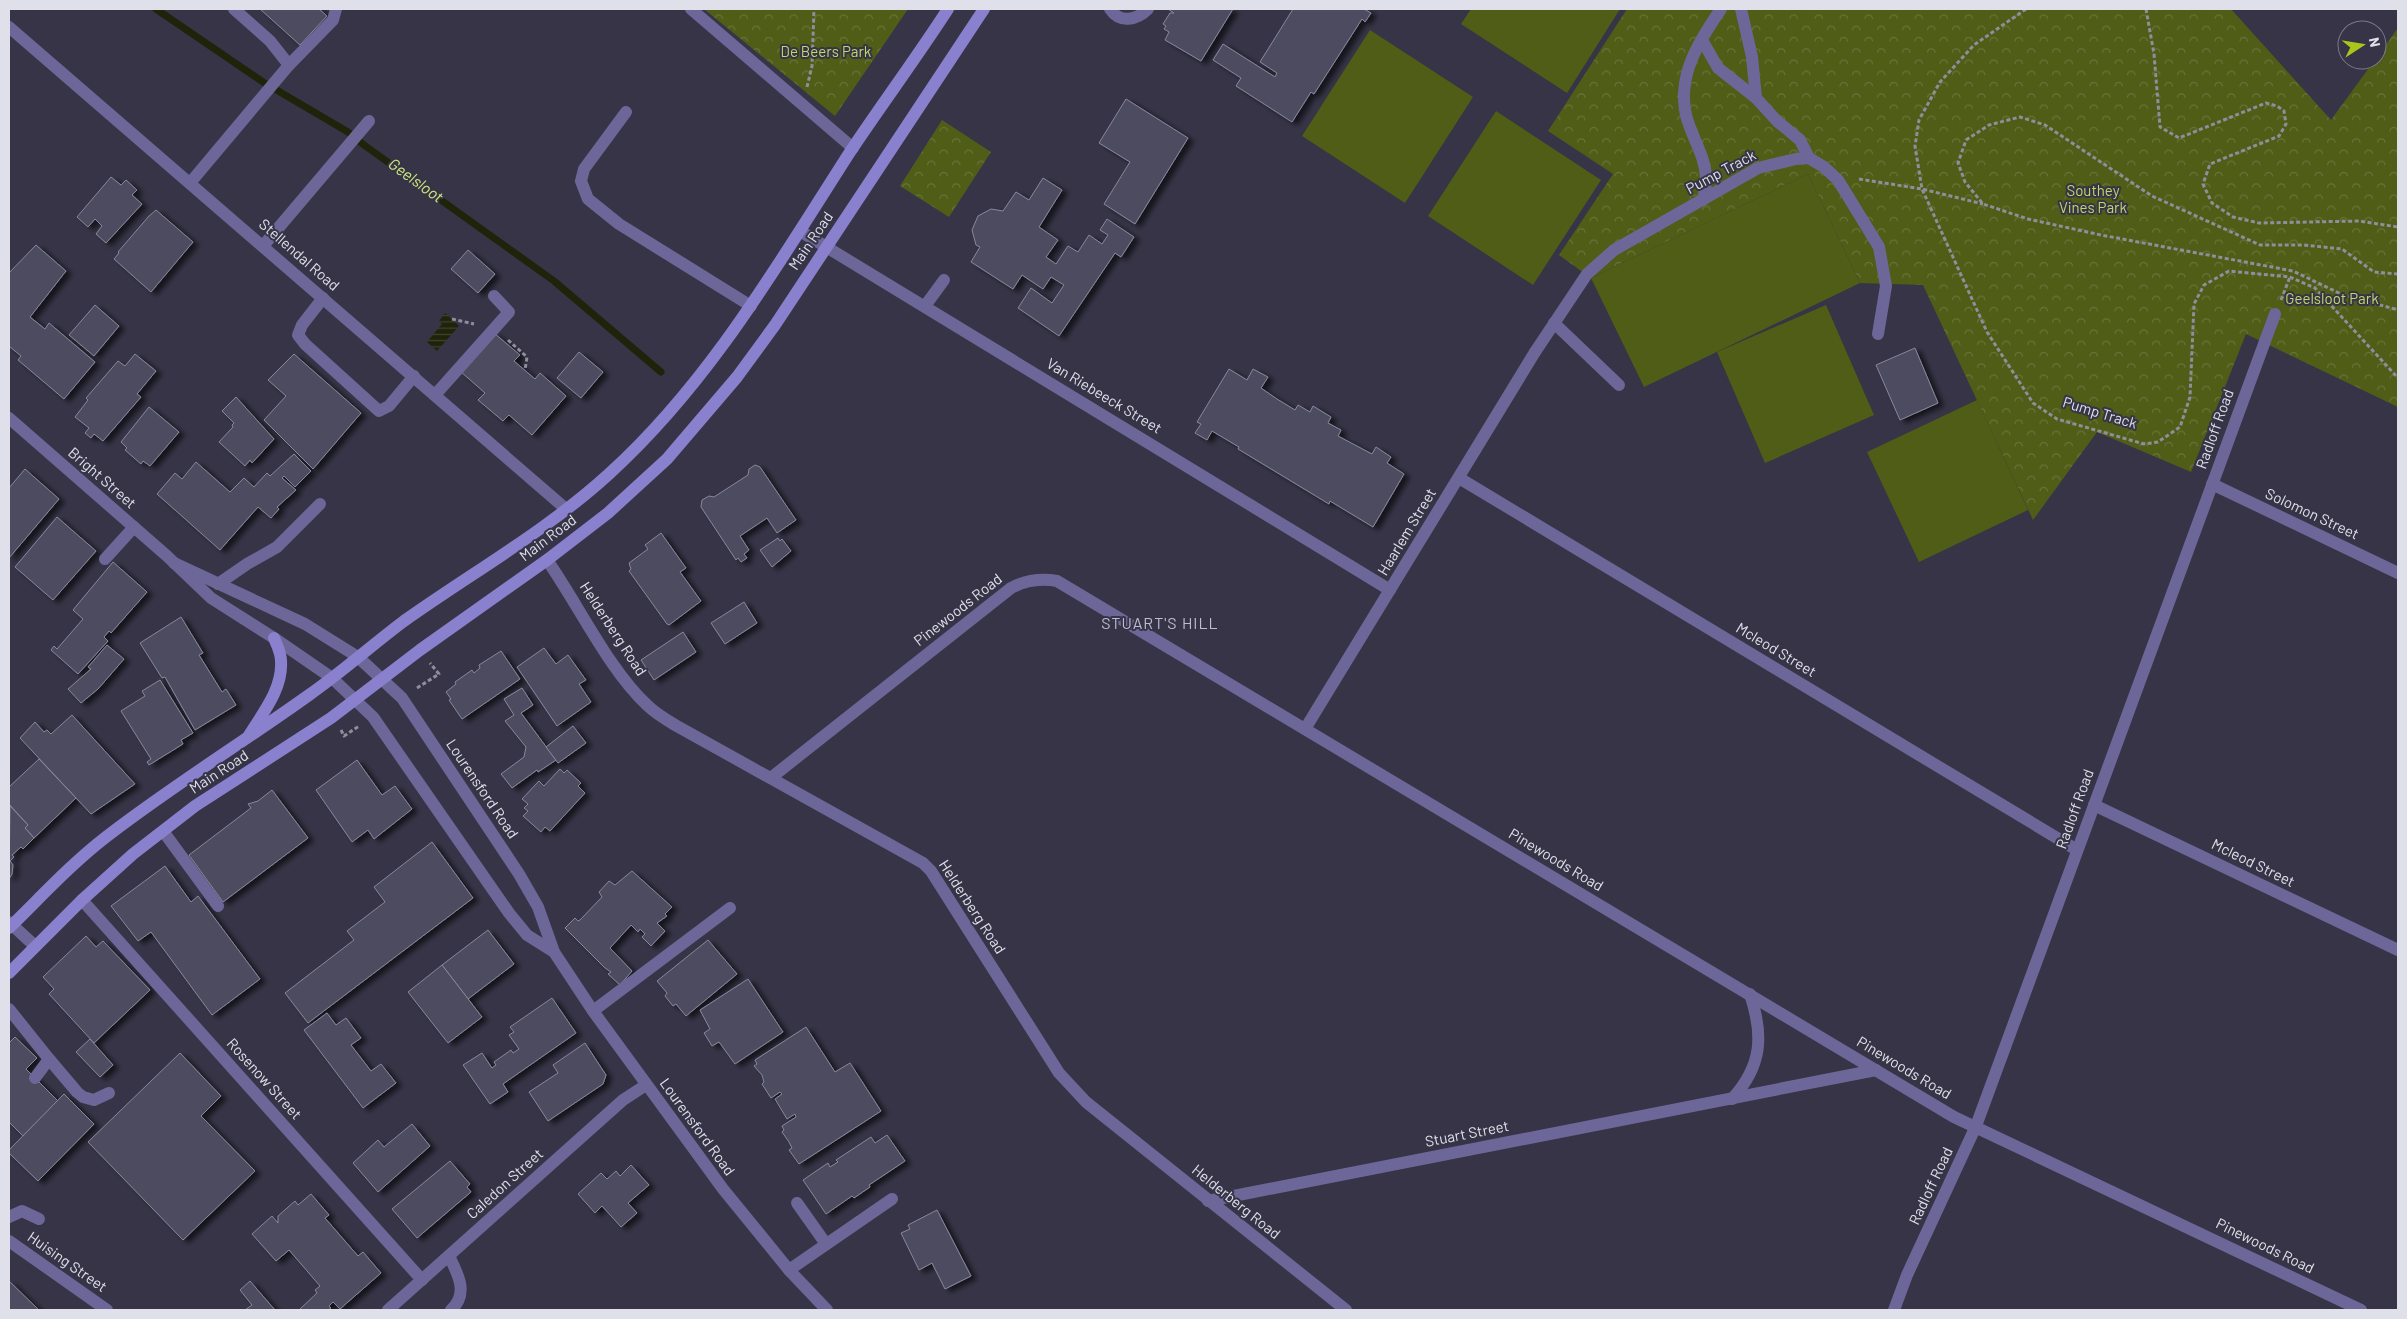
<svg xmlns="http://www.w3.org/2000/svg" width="2407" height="1319" font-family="Barlow,sans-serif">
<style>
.forest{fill:url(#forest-crowns)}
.pitch{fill:#4f5d17}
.water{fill:url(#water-rules)}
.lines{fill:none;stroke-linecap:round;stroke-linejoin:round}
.stream{stroke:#1e230a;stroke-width:7}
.building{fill:#4d4c5f;stroke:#88879c;filter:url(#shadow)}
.path{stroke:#8f8e9c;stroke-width:3;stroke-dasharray:4 2.5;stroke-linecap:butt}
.service{stroke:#6c6798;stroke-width:12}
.minor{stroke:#6c6798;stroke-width:12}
.tertiary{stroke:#6c6798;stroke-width:12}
.secondary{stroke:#8a81ce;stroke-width:12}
.labels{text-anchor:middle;stroke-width:4;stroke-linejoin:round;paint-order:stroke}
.park-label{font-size:15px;fill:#bfd86b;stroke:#363446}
.street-label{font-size:15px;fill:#e0e0eb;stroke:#363446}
.water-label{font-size:16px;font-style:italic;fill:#d1ea7d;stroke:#363446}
.neighbourhood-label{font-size:16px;letter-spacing:1px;fill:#bdbcd2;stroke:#363446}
</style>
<defs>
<pattern id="forest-crowns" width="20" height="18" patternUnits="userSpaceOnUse" patternTransform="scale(1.25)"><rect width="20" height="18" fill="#4f5d17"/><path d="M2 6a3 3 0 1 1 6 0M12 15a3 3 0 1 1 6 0" fill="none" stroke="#687439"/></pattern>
<pattern id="water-rules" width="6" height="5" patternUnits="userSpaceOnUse" patternTransform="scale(1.25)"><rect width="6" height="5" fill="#1e230a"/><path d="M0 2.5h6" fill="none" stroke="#3e432e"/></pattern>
<filter id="shadow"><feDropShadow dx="5.5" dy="3" stdDeviation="2.5" flood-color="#0009"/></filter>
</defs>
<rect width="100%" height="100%" fill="#363446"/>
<g class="forest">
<path d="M 704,9 L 908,9 L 835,116 Z"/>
<path d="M 1627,9 L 2231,9 L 2331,120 L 2398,28 L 2398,407 L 2246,334 L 2191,472 L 2097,432 L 2033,520 L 1923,285 L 1860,283 L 1808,174 L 1591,278 L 1559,255 L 1613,174 L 1548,131 Z"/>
<path d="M 942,120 L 991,152 L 949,217 L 900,186 Z"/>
</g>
<g class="pitch">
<path d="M 1471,9 L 1620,9 L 1567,93 L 1461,24 Z"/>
<path d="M 1370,30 L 1473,97 L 1405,203 L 1302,136 Z"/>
<path d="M 1496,111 L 1601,180 L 1533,285 L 1428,216 Z"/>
<path d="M 1808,174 L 1860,283 L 1644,387 L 1591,278 Z"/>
<path d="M 1826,305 L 1874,415 L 1765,463 L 1717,352 Z"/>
<path d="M 1977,400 L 2028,510 L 1919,562 L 1867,452 Z"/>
</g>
<path class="water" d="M 445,313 L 459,326 L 437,351 L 427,342 L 442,324 L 439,321 Z"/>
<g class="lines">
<path class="stream" d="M 156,9 L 263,82 L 348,132 L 364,145 L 554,281 L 661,372"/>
</g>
<g class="building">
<path d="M 260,9 L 319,9 L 327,16 L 300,45 Z"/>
<path d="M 1168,9 L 1233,9 L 1201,61 L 1165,40 L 1169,32 L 1164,29 L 1166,26 L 1163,24 L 1170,13 L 1174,13 Z"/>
<path d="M 1293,9 L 1364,9 L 1371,13 L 1365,22 L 1362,19 L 1314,94 L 1311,92 L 1292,122 L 1236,86 L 1241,78 L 1213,60 L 1223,44 L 1275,77 L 1277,73 L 1260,62 Z"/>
<path d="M 1126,99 L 1188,138 L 1135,224 L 1104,204 L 1130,162 L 1099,143 Z"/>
<path d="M 111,177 L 121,185 L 126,180 L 137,190 L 132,195 L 142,204 L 106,243 L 96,234 L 102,226 L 95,219 L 88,227 L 77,217 Z"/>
<path d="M 1043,178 L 1062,190 L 1039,227 L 1058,240 L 1046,257 L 1056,264 L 1068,246 L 1078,252 L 1089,235 L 1102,244 L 1108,235 L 1100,230 L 1107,219 L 1134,237 L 1121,257 L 1115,253 L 1059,336 L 1018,308 L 1031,288 L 1052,303 L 1064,285 L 1051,277 L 1043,289 L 1022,275 L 1013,289 L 971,262 L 980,247 L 976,245 L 972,230 L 978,216 L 991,209 L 1003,211 L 1016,192 L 1029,200 Z"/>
<path d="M 156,210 L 193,242 L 151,292 L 114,259 L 119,253 L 118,252 L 149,216 Z"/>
<path d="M 36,245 L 66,271 L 30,317 L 45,329 L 49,323 L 95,362 L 64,399 L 18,360 L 21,356 L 9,346 L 9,273 Z"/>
<path d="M 468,250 L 495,274 L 478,293 L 451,269 Z"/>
<path d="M 95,305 L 119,326 L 94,356 L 69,335 Z"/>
<path d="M 494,333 L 520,355 L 514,361 L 535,379 L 540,373 L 566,396 L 532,435 L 509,415 L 503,421 L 478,400 L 485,393 L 460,371 Z"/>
<path d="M 1915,348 L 1938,403 L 1900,420 L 1876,365 Z"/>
<path d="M 579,352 L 603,372 L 581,398 L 557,378 Z"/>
<path d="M 135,354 L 156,371 L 137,394 L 141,397 L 103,441 L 94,434 L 91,438 L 85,433 L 89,428 L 75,417 L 88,400 L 86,398 L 118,361 L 125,366 Z"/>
<path d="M 294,354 L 361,413 L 313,469 L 264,420 L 286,396 L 268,380 Z"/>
<path d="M 1229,369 L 1247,380 L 1253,369 L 1268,377 L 1261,388 L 1277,399 L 1295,410 L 1298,405 L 1310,412 L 1313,406 L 1331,417 L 1328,423 L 1341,430 L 1338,436 L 1372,454 L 1376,447 L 1391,457 L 1387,463 L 1404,474 L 1373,527 L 1330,501 L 1329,504 L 1238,449 L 1239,447 L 1212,431 L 1207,440 L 1195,433 L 1201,424 L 1197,422 Z"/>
<path d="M 236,397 L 274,439 L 252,463 L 250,460 L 245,466 L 219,442 L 233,427 L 232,425 L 234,423 L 222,411 Z"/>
<path d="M 149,407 L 179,432 L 150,466 L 143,461 L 141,464 L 125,450 L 127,448 L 121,442 Z"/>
<path d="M 294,454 L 311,471 L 295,487 L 284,476 L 282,478 L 296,490 L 277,507 L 279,509 L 271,518 L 258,507 L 220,550 L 157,494 L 175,473 L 182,479 L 196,462 L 230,492 L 244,478 L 254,487 L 267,473 L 270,476 Z"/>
<path d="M 755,465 L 760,467 L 796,520 L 777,533 L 767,518 L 740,536 L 749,550 L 744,554 L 747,558 L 741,562 L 738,558 L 736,560 L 701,507 L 702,500 L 709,496 L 714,497 L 748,475 L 749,469 Z"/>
<path d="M 25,469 L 59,499 L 9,558 L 9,488 Z"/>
<path d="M 57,517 L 96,551 L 53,600 L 15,567 Z"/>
<path d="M 661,533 L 686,568 L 680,572 L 701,601 L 669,625 L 667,624 L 629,571 L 631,569 L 629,563 L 648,549 L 645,545 Z"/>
<path d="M 778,538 L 780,541 L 782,539 L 791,551 L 772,567 L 760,550 Z"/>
<path d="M 113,562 L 147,592 L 111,633 L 109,631 L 104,637 L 108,641 L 78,674 L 51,650 L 54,646 L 57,649 L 83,619 L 73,610 Z"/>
<path d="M 744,602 L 757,623 L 725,644 L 711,623 Z"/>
<path d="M 181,617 L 203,653 L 199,655 L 222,692 L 226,689 L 236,705 L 195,730 L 165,677 L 162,678 L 140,643 Z"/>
<path d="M 683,632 L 696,652 L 654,680 L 641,660 Z"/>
<path d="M 107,645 L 124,659 L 98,689 L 81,703 L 68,689 L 91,669 L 88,667 Z"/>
<path d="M 544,648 L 556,664 L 568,655 L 586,680 L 579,684 L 591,702 L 557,726 L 517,667 Z"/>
<path d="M 501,651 L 520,679 L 462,719 L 449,700 L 451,699 L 446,692 L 456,684 L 455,682 L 472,670 L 474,673 L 480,668 L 479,665 Z"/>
<path d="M 160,680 L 193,733 L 181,740 L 183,744 L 149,765 L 147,762 L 151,759 L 121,711 L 145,696 L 142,691 Z"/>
<path d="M 522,688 L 533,705 L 521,713 L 556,760 L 538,772 L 537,770 L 512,788 L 501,774 L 524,757 L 526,747 L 505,721 L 514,715 L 504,699 Z"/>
<path d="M 72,715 L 135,784 L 91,814 L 20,738 L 35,722 L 44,732 L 47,730 L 51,734 Z"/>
<path d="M 573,726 L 586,743 L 558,763 L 546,747 Z"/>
<path d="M 39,759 L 76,798 L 34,838 L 25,828 L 28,825 L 9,804 L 9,787 Z"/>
<path d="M 357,760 L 382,795 L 395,786 L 412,809 L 374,839 L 368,830 L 352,842 L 316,790 Z"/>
<path d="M 560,769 L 564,773 L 567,770 L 581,783 L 578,786 L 585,793 L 550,831 L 545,827 L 541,832 L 523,816 L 528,811 L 524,808 L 528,804 L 522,799 L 539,781 L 544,786 Z"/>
<path d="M 272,790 L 308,838 L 223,902 L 189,855 L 251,808 L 248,804 L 258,801 Z"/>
<path d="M 10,806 L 28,825 L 25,828 L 34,838 L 23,849 L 21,847 L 12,855 L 14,857 L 10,861 L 13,865 L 12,874 L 9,879 Z"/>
<path d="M 432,842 L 473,898 L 308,1023 L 285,993 L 354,940 L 347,931 L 385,902 L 374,887 Z"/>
<path d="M 165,866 L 191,902 L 198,896 L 260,979 L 212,1015 L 151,932 L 138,941 L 111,906 Z"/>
<path d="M 632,871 L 672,907 L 665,914 L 667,916 L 657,923 L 665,931 L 651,946 L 642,937 L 645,934 L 640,929 L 638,932 L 631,925 L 610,948 L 632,971 L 620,985 L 608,974 L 611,972 L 605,968 L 565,928 L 575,918 L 578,921 L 580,920 L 602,897 L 599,892 L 609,881 L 615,885 Z"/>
<path d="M 488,930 L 514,964 L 468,999 L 442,965 Z"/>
<path d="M 86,936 L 96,947 L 103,941 L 150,990 L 94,1043 L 49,994 L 54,989 L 43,977 Z"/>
<path d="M 708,940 L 737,974 L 686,1016 L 676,1004 L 673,1006 L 665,996 L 667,993 L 657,981 Z"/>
<path d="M 442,965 L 482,1017 L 448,1043 L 408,992 Z"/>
<path d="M 748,979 L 783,1032 L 735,1064 L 719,1042 L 712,1046 L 704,1033 L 710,1029 L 700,1010 Z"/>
<path d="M 552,998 L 576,1033 L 503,1084 L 508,1092 L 490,1104 L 463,1065 L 482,1053 L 492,1068 L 496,1065 L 494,1062 L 511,1050 L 513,1053 L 519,1049 L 509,1035 L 514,1032 L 510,1027 Z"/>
<path d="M 327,1013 L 336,1025 L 346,1018 L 361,1038 L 351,1045 L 371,1071 L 381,1064 L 396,1083 L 363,1108 L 304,1030 Z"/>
<path d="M 806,1027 L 835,1072 L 850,1063 L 881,1111 L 799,1164 L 789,1150 L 792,1148 L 789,1142 L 782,1132 L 784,1130 L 782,1126 L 796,1117 L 795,1114 L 787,1119 L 775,1099 L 782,1094 L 780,1092 L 771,1098 L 762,1084 L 764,1082 L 762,1075 L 754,1066 L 757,1064 L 755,1060 Z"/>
<path d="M 15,1037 L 37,1058 L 26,1069 L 58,1101 L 23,1136 L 9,1122 L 9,1043 Z"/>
<path d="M 90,1039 L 113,1065 L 100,1077 L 76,1052 Z"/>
<path d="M 585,1043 L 606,1075 L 603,1084 L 548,1121 L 529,1092 L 558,1073 L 553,1065 Z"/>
<path d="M 180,1053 L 221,1096 L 201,1116 L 255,1171 L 183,1240 L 88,1142 Z"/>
<path d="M 64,1094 L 94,1124 L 38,1181 L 9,1153 L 9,1150 Z"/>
<path d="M 412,1124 L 430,1146 L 378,1192 L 353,1163 L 378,1140 L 384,1147 Z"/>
<path d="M 887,1135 L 905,1161 L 869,1185 L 870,1187 L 854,1198 L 852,1196 L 826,1214 L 803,1180 L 828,1163 L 830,1167 L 838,1162 L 836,1160 L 871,1137 L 875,1143 Z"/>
<path d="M 450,1161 L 470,1184 L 467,1187 L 471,1192 L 417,1238 L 392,1209 Z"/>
<path d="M 631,1165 L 649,1185 L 628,1203 L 637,1213 L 621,1227 L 602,1206 L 595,1213 L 578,1194 L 601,1173 L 607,1179 L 616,1171 L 620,1176 Z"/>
<path d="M 311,1194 L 329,1215 L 325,1218 L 358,1256 L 363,1252 L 381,1273 L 340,1309 L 333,1302 L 329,1306 L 331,1308 L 328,1310 L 299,1310 L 317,1293 L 315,1290 L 320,1286 L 289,1250 L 276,1261 L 252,1234 L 272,1216 L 278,1223 L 278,1216 L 295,1201 L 298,1205 Z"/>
<path d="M 937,1210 L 971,1276 L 945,1289 L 932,1263 L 919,1270 L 901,1233 L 910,1229 L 908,1225 Z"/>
<path d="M 9,1281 L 39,1310 L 9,1310 Z"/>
<path d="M 250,1281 L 275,1310 L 245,1310 L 252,1305 L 240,1290 Z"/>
</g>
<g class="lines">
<g class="path">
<path d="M 2026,9 L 1974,45 L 1940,82 L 1919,120 L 1915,146 L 1922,189 L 1987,332 L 2033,403 L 2057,419 L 2144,444 L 2158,442 L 2180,427 L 2190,397 L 2194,304 L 2204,285 L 2229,271 L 2290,277 L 2315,288 L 2398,378"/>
<path d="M 2146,9 L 2154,54 L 2160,127 L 2179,138 L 2266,103 L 2277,106 L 2284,111 L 2286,124 L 2279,136 L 2210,164 L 2203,184 L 2212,203 L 2233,217 L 2259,223 L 2359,221 L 2398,227"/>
<path d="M 807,87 L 812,66 L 814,9"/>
<path d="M 1859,179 L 1922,189 L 1983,204"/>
<path d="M 2398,274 L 2374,272 L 2342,249 L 2304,245 L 2260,245 L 2152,196 L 2045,125 L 2020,117 L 1989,125 L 1966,140 L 1958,163 L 1965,182 L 1983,204 L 2028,219 L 2101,235 L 2293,271 L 2341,294 L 2398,310"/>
<path d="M 2281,300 L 2290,277"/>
<path d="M 452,319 L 474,324"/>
<path d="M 508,340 L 527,357 L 525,370"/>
<path d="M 417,688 L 439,674 L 430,663"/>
<path d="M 341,730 L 344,736 L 359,726"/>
</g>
<g class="service">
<path d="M 234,9 L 270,41 L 289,65"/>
<path d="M 1110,9 C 1120,24 1137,20 1148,9"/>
<path d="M 1741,9 L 1752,57 L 1756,98 L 1777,121 L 1800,140 L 1809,158"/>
<path d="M 1702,40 L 1718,68 L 1756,98"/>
<path d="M 626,112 L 584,169 L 581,181 L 588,199 L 619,224 L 751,306"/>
<path d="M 190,183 L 289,65 L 333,20 L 336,9"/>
<path d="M 1703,200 C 1704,193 1707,184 1706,177 C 1705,155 1691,136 1686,115 C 1677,75 1699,41 1721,9"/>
<path d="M 263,246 L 369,121"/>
<path d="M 323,298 L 302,325 L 298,335 L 305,344 L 379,411 L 389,406 L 414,376"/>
<path d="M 925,306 L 944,280"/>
<path d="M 1554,323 L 1619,385"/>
<path d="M 1535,352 L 1587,274 L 1614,250 L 1758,168 L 1796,159 L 1809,158 L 1824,167 L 1838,180 L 1879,247 L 1886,286 L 1878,334"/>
<path d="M 435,395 L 509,312 L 494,296"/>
<path d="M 105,559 L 134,527"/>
<path d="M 218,584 L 247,564 L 277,547 L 320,504"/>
<path d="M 163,831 L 218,906"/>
<path d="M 9,1009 L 49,1059 L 35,1078"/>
<path d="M 593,1011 L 730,908"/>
<path d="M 49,1059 L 77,1092 L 83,1097 L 94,1100 L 109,1093"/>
<path d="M 797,1203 L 826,1244"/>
<path d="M 9,1217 L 22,1211 L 39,1219"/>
<path d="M 449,1256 C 458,1274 469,1294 451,1310"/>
<path d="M 789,1270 L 892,1199"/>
</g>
<g class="minor">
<path d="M 691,9 L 853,148"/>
<path d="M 9,27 L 566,509"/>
<path d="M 800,231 L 1390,590"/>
<path d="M 1459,478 L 2077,850"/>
<path d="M 2212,484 L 2398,573"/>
<path d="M 547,560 C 578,604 609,670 647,705 C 655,713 665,719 675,725 L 923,863 L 931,871 L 1059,1073 L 1086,1102 L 1346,1310"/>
<path d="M 1305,729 L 1535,352"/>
<path d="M 772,777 L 1011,588 C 1026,580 1040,578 1057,581 L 1954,1117 L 2361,1310"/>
<path d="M 2094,805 L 2398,950"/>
<path d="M 82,900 L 422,1280"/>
<path d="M 9,922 L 35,946"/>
<path d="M 1732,1099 C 1762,1066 1764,1036 1750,994"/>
<path d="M 1208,1201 L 1876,1070"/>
<path d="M 9,1241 L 107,1310"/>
<path d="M 388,1310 L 623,1100 L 646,1085"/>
<path d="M 1894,1310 L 1907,1275 L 1976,1126 L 2275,314"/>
</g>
<g class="tertiary">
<path d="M 9,418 L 167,556 L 211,598 L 274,638 L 332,678 L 373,717 L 509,913 L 527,935 L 554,952"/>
<path d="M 174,563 L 305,624 L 358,657 L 402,698 L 519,874 L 538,907 L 554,952 L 593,1011 L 723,1189 L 789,1270 L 827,1310"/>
</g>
<g class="secondary">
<path d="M 248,737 C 262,714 283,689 281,661 C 281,653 277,645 274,638"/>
<path d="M 9,928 C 41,897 71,864 106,837 C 172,786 242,743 309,695 C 342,672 372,645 404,621 C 473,572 548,530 610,473 C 710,382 778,264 850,152 C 882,104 917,57 948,9"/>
<path d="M 9,973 L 82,900 L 133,854 L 195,806 L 331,718 L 420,650 L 547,560 L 608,513 L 667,459 L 737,377 L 775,325 L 984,9"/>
</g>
</g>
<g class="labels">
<g class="park-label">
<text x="826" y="57">De Beers Park</text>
<text x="2093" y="196">Southey<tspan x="2093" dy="17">Vines Park</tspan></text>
<text x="2332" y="304">Geelsloot Park</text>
</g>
<g class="street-label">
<text transform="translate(1721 172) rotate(-28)" y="5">Pump Track</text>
<text transform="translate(811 241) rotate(-56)" y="5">Main Road</text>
<text transform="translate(299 255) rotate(41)" y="5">Stellendal Road</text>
<text transform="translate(1104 396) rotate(31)" y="5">Van Riebeeck Street</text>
<text transform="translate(2100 413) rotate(17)" y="5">Pump Track</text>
<text transform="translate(2215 429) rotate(-70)" y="5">Radloff Road</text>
<text transform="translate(102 478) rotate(41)" y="5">Bright Street</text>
<text transform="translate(2312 514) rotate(25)" y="5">Solomon Street</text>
<text transform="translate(1407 532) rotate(-59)" y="5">Haarlem Street</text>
<text transform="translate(548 538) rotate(-37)" y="5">Main Road</text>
<text transform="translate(958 610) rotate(-38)" y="5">Pinewoods Road</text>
<text transform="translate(613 629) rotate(57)" y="5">Helderberg Road</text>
<text transform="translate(1776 650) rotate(31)" y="5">Mcleod Street</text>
<text transform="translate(219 772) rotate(-33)" y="5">Main Road</text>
<text transform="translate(482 789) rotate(56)" y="5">Lourensford Road</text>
<text transform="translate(2075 809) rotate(-70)" y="5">Radloff Road</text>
<text transform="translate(1556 860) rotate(31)" y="5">Pinewoods Road</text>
<text transform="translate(2253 863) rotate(26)" y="5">Mcleod Street</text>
<text transform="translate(972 907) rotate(57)" y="5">Helderberg Road</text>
<text transform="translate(1904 1068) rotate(31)" y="5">Pinewoods Road</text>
<text transform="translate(264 1079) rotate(48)" y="5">Rosenow Street</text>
<text transform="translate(697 1127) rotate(54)" y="5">Lourensford Road</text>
<text transform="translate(1467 1134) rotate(-11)" y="5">Stuart Street</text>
<text transform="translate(505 1184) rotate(-42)" y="5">Caledon Street</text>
<text transform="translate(1931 1186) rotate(-65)" y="5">Radloff Road</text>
<text transform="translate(1236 1202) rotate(39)" y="5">Helderberg Road</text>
<text transform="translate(2265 1246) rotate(26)" y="5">Pinewoods Road</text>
<text transform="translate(67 1262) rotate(35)" y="5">Huising Street</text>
</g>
<g class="water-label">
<text transform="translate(416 180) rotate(36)" y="6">Geelsloot</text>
</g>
<g class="neighbourhood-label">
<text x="1160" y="629">STUART'S HILL</text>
</g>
</g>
<rect width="2407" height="1319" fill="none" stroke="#e0e0eb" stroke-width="20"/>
<g transform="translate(2362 45) rotate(78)"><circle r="24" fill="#363446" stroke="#7a7988"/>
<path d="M0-4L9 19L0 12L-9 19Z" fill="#a9c71a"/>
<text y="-8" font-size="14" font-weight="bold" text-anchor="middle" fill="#e0e0eb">N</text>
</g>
</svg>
